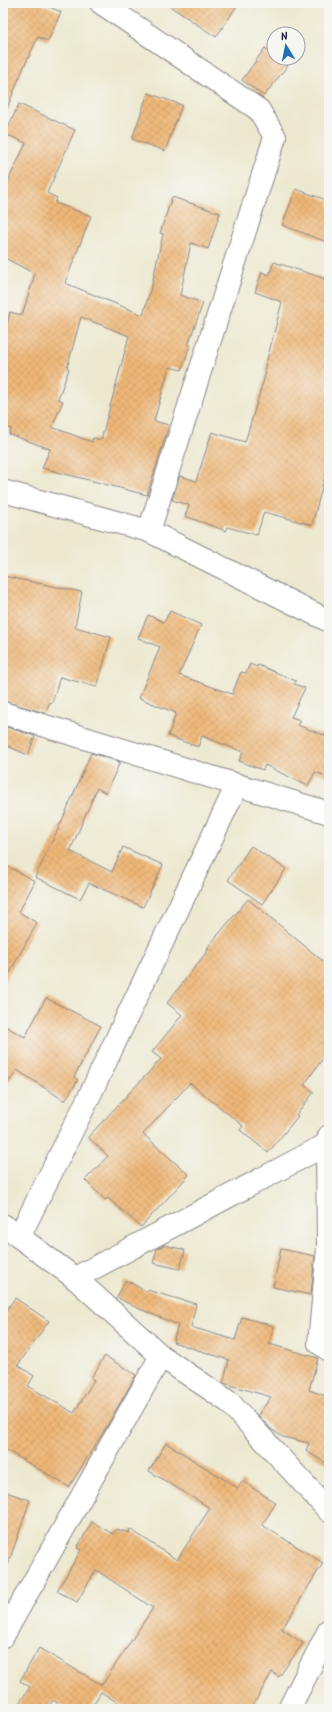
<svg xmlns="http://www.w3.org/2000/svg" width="332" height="1712" font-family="Kalam,sans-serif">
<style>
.building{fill:url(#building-cross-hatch);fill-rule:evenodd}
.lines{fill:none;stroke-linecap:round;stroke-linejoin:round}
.minor-casing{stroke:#888686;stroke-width:24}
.minor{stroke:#fff;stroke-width:22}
</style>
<defs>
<pattern id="building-cross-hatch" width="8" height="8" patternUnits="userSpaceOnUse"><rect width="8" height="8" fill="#efb878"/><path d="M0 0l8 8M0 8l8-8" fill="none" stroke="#cd9e69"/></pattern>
</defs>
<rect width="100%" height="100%" fill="#f6f6f2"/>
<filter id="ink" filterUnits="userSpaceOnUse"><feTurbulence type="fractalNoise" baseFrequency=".025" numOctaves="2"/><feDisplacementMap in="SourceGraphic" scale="8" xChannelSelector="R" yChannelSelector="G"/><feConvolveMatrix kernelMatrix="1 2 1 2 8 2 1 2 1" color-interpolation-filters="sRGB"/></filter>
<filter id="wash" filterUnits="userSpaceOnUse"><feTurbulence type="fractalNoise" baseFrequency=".012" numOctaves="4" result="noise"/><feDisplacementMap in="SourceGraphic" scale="16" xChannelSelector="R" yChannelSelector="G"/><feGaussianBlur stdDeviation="0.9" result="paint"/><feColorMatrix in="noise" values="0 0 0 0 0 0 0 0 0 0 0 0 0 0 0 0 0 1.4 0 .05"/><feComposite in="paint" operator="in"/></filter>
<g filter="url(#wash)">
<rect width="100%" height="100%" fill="#ede9d1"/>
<g id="blocks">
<g class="building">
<path d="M 3,3 L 40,3 L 61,12 L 48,41 L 38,37 L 22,71 L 4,116 Z"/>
<path d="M 165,3 L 239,3 L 216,37 Z"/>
<path d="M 265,48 L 274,55 L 274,58 L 279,58 L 288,65 L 264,96 L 242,80 Z"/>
<path d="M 148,93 L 182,105 L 165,151 L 132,139 Z"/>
<path d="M 19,104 L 75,130 L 47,193 L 57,198 L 55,203 L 91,216 L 65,283 L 143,315 L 152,284 L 163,234 L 160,233 L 172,197 L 220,213 L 208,249 L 191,243 L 180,295 L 203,303 L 188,345 L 190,345 L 182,370 L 169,367 L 154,421 L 169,425 L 147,495 L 42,468 L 50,449 L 9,434 L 11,429 L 3,426 L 3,341 L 10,312 L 22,315 L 35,274 L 3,257 L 3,192 L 26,143 L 5,134 ZM 81,317 L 129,336 L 101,440 L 93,438 L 92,442 L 52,427 L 63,401 L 58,399 L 69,369 L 67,368 Z"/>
<path d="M 296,189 L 329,201 L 329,243 L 282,225 Z"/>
<path d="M 274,262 L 329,280 L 329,461 L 312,525 L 264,512 L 257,535 L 227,527 L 226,531 L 185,516 L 189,505 L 172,500 L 180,476 L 196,481 L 212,432 L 245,442 L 266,372 L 264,371 L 282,302 L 255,292 L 262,272 L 269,275 Z"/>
<path d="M 3,576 L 82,592 L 75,627 L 111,637 L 97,687 L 60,677 L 52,703 L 50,702 L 45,713 L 3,701 Z"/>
<path d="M 170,611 L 201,625 L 179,675 L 232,694 L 241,672 L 246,673 L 250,664 L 257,667 L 258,665 L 296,681 L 294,684 L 305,688 L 291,717 L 300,720 L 297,725 L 329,737 L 329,777 L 315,772 L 308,786 L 265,765 L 263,770 L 239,761 L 243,752 L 202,736 L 198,747 L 168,736 L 176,713 L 139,698 L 160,647 L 138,638 L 148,615 L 164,622 Z"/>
<path d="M 3,726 L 35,736 L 28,755 L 3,744 Z"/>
<path d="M 91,753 L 120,762 L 106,793 L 97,788 L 70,851 L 112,872 L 123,847 L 163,865 L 143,907 L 89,883 L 80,899 L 35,877 L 61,823 Z"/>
<path d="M 251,846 L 286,869 L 262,904 L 228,880 Z"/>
<path d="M 3,864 L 35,881 L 19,912 L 37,923 L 3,985 Z"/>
<path d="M 248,899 L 329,966 L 329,1050 L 304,1085 L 314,1092 L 296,1115 L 298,1116 L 268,1153 L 240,1130 L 243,1126 L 190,1083 L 143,1134 L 189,1175 L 141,1227 L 108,1198 L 105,1200 L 85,1180 L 108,1156 L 88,1137 L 161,1059 L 152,1052 L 182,1015 L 167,1003 L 209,949 L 207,948 Z"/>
<path d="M 46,998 L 101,1026 L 74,1077 L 78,1080 L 65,1101 L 17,1070 L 3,1090 L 3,1025 L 25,1037 Z"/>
<path d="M 164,1245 L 185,1250 L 180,1269 L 153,1263 L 157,1249 Z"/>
<path d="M 281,1249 L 315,1256 L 311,1295 L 273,1287 Z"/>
<path d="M 126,1280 L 147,1292 L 147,1290 L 196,1304 L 191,1327 L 235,1340 L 242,1317 L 274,1326 L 269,1344 L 318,1358 L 309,1390 L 326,1396 L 327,1394 L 329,1395 L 329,1465 L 306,1451 L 309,1443 L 283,1437 L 271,1429 L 258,1415 L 271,1397 L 223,1383 L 229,1360 L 173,1342 L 178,1325 L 133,1306 L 117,1297 Z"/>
<path d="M 15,1298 L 49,1321 L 18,1365 L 34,1376 L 28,1386 L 74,1413 L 94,1380 L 91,1378 L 105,1356 L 136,1375 L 104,1431 L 69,1487 L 3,1448 L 3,1315 Z"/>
<path d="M 166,1443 L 238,1488 L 242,1481 L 276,1503 L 262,1525 L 323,1563 L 282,1629 L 303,1643 L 279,1677 L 272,1672 L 251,1709 L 128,1709 L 101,1692 L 90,1709 L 67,1709 L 53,1700 L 47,1709 L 15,1709 L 30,1687 L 20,1681 L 39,1648 L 102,1685 L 153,1608 L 96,1570 L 77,1602 L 57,1591 L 81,1550 L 77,1548 L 92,1522 L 113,1534 L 117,1529 L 129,1533 L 130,1529 L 177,1560 L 210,1508 L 149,1471 Z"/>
<path d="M 3,1491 L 30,1500 L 6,1571 L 3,1570 Z"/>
</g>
</g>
</g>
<g filter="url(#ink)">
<use href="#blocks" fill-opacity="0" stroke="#888686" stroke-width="1"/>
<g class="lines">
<g class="minor-casing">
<g id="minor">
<path d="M 101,3 L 259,110 L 275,137 L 149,531"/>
<path d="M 3,491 L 149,531 L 329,621"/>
<path d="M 3,713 L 329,813"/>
<path d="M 327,1144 L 328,1247 L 319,1343 L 329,1350"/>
<path d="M 3,1225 L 75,1278 L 161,1356 L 229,1402 L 329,1511"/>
<path d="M 19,1237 L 87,1101 L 237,785"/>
<path d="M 75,1278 L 327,1144 L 329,1136"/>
<path d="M 3,1636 L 161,1356"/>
<path d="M 289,1709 L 329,1630"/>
</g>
</g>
<use href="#minor" class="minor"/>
</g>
</g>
<rect width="332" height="1712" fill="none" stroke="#f6f6f2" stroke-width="16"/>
<g transform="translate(286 46) rotate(350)"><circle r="19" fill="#f6f6f2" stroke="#a1a1a9"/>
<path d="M0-3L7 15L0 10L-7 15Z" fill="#1f6fb2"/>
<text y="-6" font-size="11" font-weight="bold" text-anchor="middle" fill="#22223b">N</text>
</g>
</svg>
